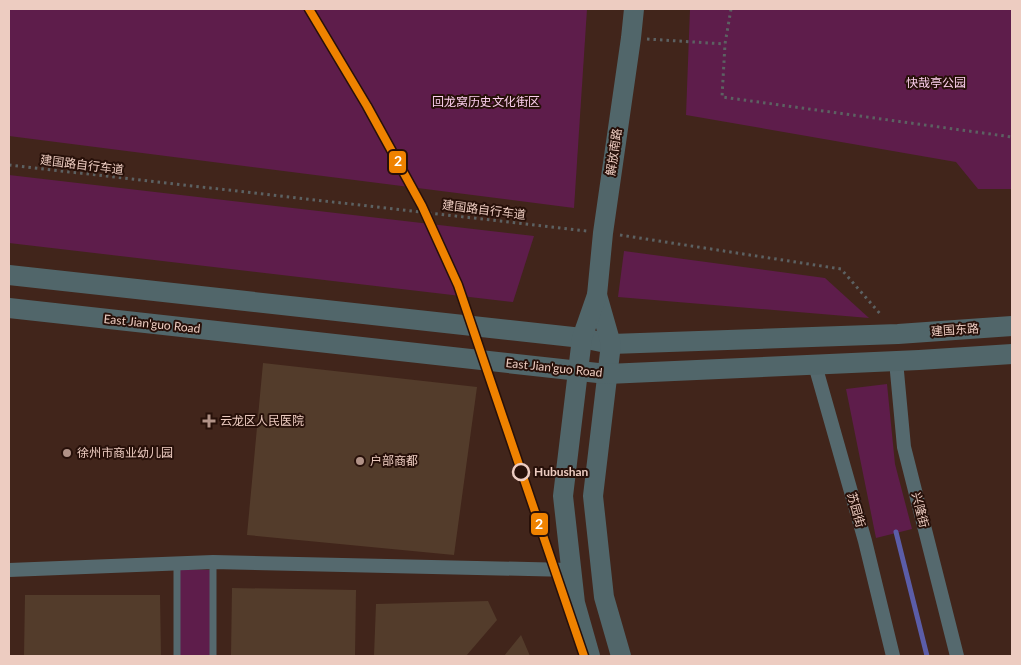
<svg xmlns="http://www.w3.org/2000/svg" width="1021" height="665" font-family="Lato,'Noto Sans SC',sans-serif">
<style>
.green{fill:#5e1d4b}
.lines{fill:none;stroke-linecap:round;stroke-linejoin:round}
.stream{stroke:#5b5da8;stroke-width:5}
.building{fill:#533c2b}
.path{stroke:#5c6162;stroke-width:3;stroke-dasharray:2.5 4;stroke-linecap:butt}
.lane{stroke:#55696e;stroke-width:7}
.street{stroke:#55696e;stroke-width:14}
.secondary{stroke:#51666a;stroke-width:20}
.metro-1-casing{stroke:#271009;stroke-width:11}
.metro-1{stroke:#ef8200;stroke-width:8}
.poi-dot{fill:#b19287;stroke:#271009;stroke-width:2}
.stop-dot{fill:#271009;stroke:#edccc1;stroke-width:2.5}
.labels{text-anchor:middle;stroke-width:4;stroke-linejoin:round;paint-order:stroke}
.park-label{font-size:12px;fill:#fccfed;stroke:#271009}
.street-label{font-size:12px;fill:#edccc1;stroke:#271009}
.poi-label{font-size:12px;fill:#edccc1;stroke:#271009;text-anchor:start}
.stop-label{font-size:12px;font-weight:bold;fill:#edccc1;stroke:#271009;text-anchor:start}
.line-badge{stroke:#271009;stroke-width:2}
.badge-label{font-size:14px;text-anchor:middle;font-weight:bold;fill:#fff}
</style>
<rect width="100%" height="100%" fill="#41251b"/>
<g class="green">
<path d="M 9,9 L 587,9 L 574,208 L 9,136 Z"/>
<path d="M 690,9 L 1012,9 L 1012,189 L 978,189 L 956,162 L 686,115 Z"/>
<path d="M 9,175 L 534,236 L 513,302 L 9,243 Z"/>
<path d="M 624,251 L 825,278 L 869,318 L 618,297 Z"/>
<path d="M 887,384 L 895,464 L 912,529 L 876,538 L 846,389 Z"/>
<path d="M 177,569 L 213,570 L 213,656 L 177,656 Z"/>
</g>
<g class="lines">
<path class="stream" d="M 896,532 L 927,656"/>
</g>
<g class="building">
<path d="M 263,363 L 477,387 L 454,555 L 247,535 Z"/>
<path d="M 232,588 L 356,590 L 355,656 L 231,656 Z"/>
<path d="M 25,595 L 160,595 L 161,656 L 24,656 Z"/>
<path d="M 488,601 L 497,620 L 466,656 L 374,656 L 376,604 Z"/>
<path d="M 521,635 L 530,656 L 504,656 Z"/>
</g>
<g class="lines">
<g class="path">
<path d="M 731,9 L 725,44 L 722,97 L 1012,137"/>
<path d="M 647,39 L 725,44"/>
<path d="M 9,165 L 587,231"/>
<path d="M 620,235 L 841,269 L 882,316"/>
</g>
<g class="lane">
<path d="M 213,562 L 213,656"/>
<path d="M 177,563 L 177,656"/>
</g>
<g class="street">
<path d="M 896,361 L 904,447 L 957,656"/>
<path d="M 815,365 L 865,541 L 893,656"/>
<path d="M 9,570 L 213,562 L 570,570"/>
</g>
<g class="secondary">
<path d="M 9,275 L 582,338 L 611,344 L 898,334 L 1012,326"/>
<path d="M 597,295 L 611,344 L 593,496 L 604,597 L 621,656"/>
<path d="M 9,308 L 607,374 L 919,360 L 1012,354"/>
<path d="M 590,656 L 575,603 L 563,496 L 582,338 L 597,295 L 603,233 L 631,38 L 634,9"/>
</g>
<g class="metro-1-casing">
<path id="metro-1" d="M 309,9 L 367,106 L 422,206 L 458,285 L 584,656"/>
</g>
<use href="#metro-1" class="metro-1"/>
</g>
<g class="poi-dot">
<path d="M206.5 413.5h5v5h5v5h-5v5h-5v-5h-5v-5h5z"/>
<circle cx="67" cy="453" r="5"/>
<circle cx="360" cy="461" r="5"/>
</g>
<circle class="stop-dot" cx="521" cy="472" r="8"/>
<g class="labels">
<g class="park-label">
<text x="936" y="87">快哉亭公园</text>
<text x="486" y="106">回龙窝历史文化街区</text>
</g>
<g class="street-label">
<text transform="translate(614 152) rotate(-82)" y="4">解放南路</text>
<text transform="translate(82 165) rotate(7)" y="4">建国路自行车道</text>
<text transform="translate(484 210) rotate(7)" y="4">建国路自行车道</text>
<text transform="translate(152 324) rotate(6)" y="4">East Jian'guo Road</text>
<text transform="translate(955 330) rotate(-4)" y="4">建国东路</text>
<text transform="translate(554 368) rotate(6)" y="4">East Jian'guo Road</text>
<text transform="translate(856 510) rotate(74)" y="4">苏园街</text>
<text transform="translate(920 510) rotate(76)" y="4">兴隆街</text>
</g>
<g class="poi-label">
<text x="220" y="425">云龙区人民医院</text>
<text x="77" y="457">徐州市商业幼儿园</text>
<text x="370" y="465">户部商都</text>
</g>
<g class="stop-label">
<text x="534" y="476">Hubushan</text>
</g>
</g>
<g class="line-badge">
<rect x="388" y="150" width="19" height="24" rx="5" fill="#ef8200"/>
<rect x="530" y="512" width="19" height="24" rx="5" fill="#ef8200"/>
</g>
<g class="badge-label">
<text x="398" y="166">2</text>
<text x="539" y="529">2</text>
</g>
<rect width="1021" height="665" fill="none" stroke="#edccc1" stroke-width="20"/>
</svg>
